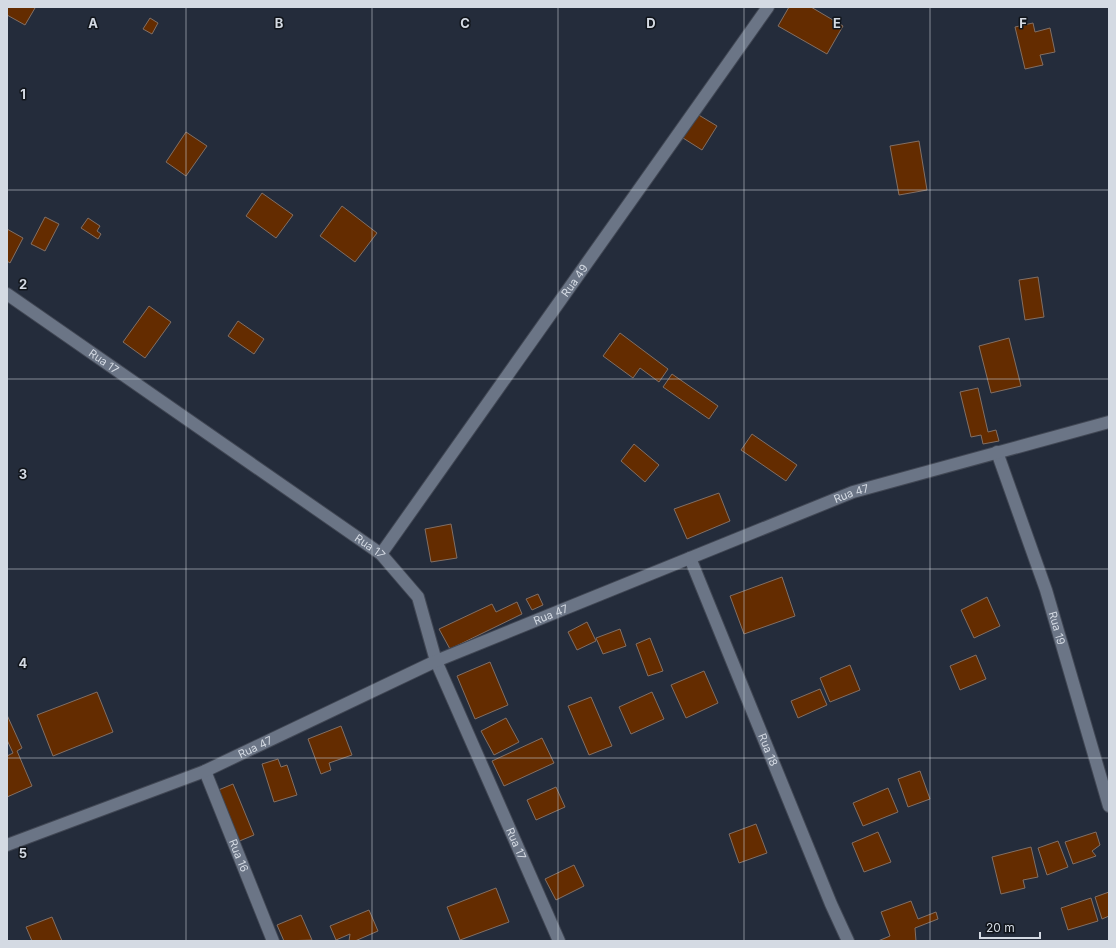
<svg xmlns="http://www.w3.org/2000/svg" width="1116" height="948" font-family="Inter,sans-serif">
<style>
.building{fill:#642c00;stroke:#826f64}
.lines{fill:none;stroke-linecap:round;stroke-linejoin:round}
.street-casing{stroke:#414754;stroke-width:14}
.street{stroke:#6b7586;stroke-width:12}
.grid{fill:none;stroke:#d4dae3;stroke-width:1;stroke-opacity:0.55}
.labels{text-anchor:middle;stroke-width:3;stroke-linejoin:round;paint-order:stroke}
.street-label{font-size:11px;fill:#d4dae3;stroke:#11151b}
.grid-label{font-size:13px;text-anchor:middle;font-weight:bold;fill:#d4dae3;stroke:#11151b;stroke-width:3;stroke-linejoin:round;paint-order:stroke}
</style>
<rect width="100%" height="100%" fill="#242c3b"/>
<g class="building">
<path d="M 7,7 L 33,7 L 35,8 L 25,25 L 7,15 Z"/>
<path d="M 789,7 L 811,7 L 843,26 L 827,54 L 778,26 Z"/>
<path d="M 150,18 L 158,23 L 152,34 L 143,29 Z"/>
<path d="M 1033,23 L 1035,32 L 1050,28 L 1055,52 L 1040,55 L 1043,65 L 1025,69 L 1015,27 Z"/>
<path d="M 697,114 L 717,126 L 702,150 L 683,138 Z"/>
<path d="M 186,132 L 207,146 L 186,176 L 166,162 Z"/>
<path d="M 919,141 L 927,190 L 899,195 L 890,146 Z"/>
<path d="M 262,193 L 293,215 L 276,238 L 246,216 Z"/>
<path d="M 342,206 L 377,233 L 355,262 L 320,236 Z"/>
<path d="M 45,217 L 59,224 L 45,251 L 31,244 Z"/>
<path d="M 88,218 L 100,226 L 97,231 L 101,234 L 98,239 L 81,228 Z"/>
<path d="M 7,229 L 23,238 L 10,263 L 7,261 Z"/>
<path d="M 1038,277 L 1044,317 L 1025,320 L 1019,280 Z"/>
<path d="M 149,306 L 171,322 L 145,358 L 123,342 Z"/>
<path d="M 238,321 L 264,339 L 254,354 L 228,336 Z"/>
<path d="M 620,333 L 668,369 L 659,382 L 640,368 L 633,378 L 603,356 Z"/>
<path d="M 1009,338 L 1021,386 L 991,393 L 979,346 Z"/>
<path d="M 672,374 L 718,406 L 709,419 L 663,387 Z"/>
<path d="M 978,388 L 988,432 L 996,430 L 999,441 L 983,444 L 981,435 L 971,437 L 960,392 Z"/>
<path d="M 752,434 L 797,465 L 786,481 L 741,450 Z"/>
<path d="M 634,444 L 659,465 L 645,482 L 621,461 Z"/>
<path d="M 719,493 L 730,521 L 687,539 L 674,509 Z"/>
<path d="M 451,524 L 457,558 L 431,562 L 425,529 Z"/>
<path d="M 782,577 L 795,616 L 744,634 L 730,596 Z"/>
<path d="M 538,594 L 543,605 L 532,610 L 526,599 Z"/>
<path d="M 987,597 L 1000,626 L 974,638 L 961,610 Z"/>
<path d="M 517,602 L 522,614 L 450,649 L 439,629 L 492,604 L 496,612 Z"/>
<path d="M 587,622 L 596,641 L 577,650 L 568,632 Z"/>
<path d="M 620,629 L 626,646 L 603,654 L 596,638 Z"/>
<path d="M 650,638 L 663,671 L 648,676 L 636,644 Z"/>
<path d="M 976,655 L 986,679 L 960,690 L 950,666 Z"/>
<path d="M 490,662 L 508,705 L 475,719 L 457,676 Z"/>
<path d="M 850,665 L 860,690 L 830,702 L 820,678 Z"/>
<path d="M 704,671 L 718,703 L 686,718 L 671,685 Z"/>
<path d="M 820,689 L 827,705 L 798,718 L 791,701 Z"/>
<path d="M 97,692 L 113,732 L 53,756 L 37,715 Z"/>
<path d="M 652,692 L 664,719 L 631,734 L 619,707 Z"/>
<path d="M 591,697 L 612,746 L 589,755 L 568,706 Z"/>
<path d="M 7,715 L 22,748 L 17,751 L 32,786 L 7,797 L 7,756 L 13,753 L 7,740 Z"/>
<path d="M 506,718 L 519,742 L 494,755 L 481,731 Z"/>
<path d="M 341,726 L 352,755 L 329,763 L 331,770 L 321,774 L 308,739 Z"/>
<path d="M 542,738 L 554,763 L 504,786 L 492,761 Z"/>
<path d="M 278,759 L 281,767 L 287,765 L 297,795 L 274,802 L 262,764 Z"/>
<path d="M 920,771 L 930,799 L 908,807 L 898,779 Z"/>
<path d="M 233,784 L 254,835 L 237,842 L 216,791 Z"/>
<path d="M 556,787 L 565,807 L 536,820 L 527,800 Z"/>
<path d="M 888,788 L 898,812 L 863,826 L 853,803 Z"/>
<path d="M 756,824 L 767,853 L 739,863 L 729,834 Z"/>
<path d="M 878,832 L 891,862 L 864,872 L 852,843 Z"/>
<path d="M 1096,832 L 1100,845 L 1092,851 L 1096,856 L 1073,864 L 1065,842 Z"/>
<path d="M 1058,841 L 1068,867 L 1047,875 L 1038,848 Z"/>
<path d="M 1031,847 L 1038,877 L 1023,880 L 1025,888 L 1001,894 L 992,857 Z"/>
<path d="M 574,865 L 584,886 L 556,900 L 545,879 Z"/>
<path d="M 496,888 L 509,922 L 460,940 L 447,907 Z"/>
<path d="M 1109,892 L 1109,916 L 1102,919 L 1095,897 Z"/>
<path d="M 1091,898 L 1098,921 L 1068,930 L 1061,908 Z"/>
<path d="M 911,901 L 918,919 L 936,912 L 938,919 L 915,928 L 916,941 L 878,941 L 890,936 L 881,912 Z"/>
<path d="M 369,910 L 378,931 L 355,941 L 349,941 L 350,934 L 336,940 L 330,926 Z"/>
<path d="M 301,915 L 312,940 L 284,941 L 277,925 Z"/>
<path d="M 52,917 L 62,941 L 32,941 L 26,927 Z"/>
</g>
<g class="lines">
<g class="street-casing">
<g id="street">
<path id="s1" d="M 7,294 L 381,554 L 418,597 L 436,661 L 559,941"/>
<path id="s2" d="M 997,452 L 1046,590 L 1109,806"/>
<path id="s3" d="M 381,554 L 768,7"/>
<path id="s4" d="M 690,558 L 831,904 L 848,941"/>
<path id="s5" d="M 205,771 L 273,941"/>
<path id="s6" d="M 7,845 L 205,771 L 436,661 L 853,492 L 1109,422"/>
</g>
</g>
<use href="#street" class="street"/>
</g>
<path class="grid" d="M 186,7 L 186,941M 372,7 L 372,941M 558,7 L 558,941M 744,7 L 744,941M 930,7 L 930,941M 7,190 L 1109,190M 7,379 L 1109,379M 7,569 L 1109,569M 7,758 L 1109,758"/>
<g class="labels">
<g class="street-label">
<text dy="4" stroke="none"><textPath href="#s3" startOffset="335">Rua 49</textPath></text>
<text dy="4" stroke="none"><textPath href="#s1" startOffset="118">Rua 17</textPath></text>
<text dy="4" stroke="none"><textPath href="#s6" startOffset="915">Rua 47</textPath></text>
<text dy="4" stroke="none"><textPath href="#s1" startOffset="442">Rua 17</textPath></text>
<text dy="4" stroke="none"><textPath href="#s6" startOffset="591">Rua 47</textPath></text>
<text dy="4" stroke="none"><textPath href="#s2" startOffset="186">Rua 19</textPath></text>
<text dy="4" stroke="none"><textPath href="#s6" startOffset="267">Rua 47</textPath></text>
<text dy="4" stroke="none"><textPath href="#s4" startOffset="207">Rua 18</textPath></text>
<text dy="4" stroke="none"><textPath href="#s1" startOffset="778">Rua 17</textPath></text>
<text dy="4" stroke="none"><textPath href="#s5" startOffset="91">Rua 16</textPath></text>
</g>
</g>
<g class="grid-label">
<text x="93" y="28">A</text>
<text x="279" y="28">B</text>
<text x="465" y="28">C</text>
<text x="651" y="28">D</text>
<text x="837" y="28">E</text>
<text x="1023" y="28">F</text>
<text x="23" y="99">1</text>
<text x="23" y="289">2</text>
<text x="23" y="479">3</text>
<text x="23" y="668">4</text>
<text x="23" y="858">5</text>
</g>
<rect width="1116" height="948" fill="none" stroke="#d4dae3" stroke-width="16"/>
<path d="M980 932v6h60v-6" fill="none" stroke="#d4dae3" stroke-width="2"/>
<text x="986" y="932" font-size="12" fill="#d4dae3" stroke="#11151b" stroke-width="3" paint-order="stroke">20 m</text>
</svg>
